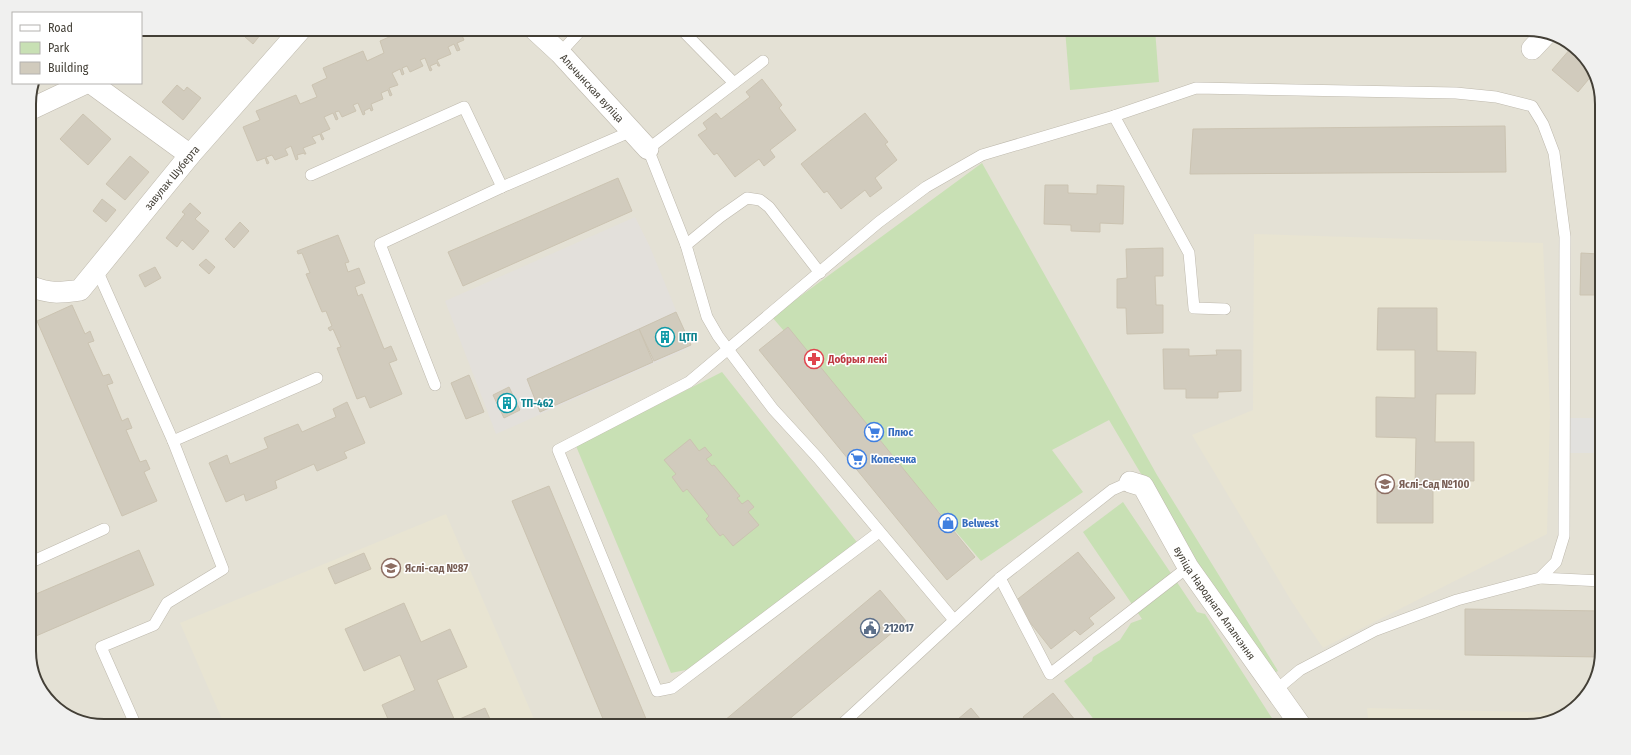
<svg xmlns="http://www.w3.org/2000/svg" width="1631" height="755" font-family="'Fira Sans Condensed',sans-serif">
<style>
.residential{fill:#e4e1d5}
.industrial{fill:#e3e0db}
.education{fill:#e8e4d2}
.green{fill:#c8e0b4}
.parking{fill:#e2e1de}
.building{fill:#d1cbbd;stroke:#cbc3b1}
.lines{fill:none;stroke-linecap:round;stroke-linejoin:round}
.service-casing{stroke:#beb9ad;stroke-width:12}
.minor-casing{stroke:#beb9ad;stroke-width:22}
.service{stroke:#fff;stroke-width:11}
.minor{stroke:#fff;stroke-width:21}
.labels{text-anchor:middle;stroke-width:3;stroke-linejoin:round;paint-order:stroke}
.street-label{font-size:11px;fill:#433f36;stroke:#fff}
.culture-label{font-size:11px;font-weight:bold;fill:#0d838f;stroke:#fff;text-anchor:start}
.health-label{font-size:11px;font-weight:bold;fill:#be3a42;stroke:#fff;text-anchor:start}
.shop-label{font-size:11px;font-weight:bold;fill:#366cbe;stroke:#fff;text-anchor:start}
.education-label{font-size:11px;font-weight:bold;fill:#785e54;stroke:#fff;text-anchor:start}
.service-label{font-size:11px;font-weight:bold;fill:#4e5e75;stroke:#fff;text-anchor:start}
.rim{fill:none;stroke:#433f36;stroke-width:2}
</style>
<rect width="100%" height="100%" fill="#f1eee6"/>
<path class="residential" d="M 141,29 L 1527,29 L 1556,35 L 1589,62 L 1602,100 L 1602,651 L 1596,680 L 1569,713 L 1527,726 L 104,726 L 75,720 L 44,696 L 29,656 L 29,100 L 37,83 L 141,83 Z"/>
<path class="industrial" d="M 635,217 L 650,247 L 691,347 L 496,434 L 445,301 Z"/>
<g class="education">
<path d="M 1254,234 L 1543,243 L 1550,413 L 1547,534 L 1323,648 L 1292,602 L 1192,435 L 1253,410 Z"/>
<path d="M 446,514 L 537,726 L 225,726 L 180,623 Z"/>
<path d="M 1367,708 L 1569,713 L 1527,726 L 1374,726 L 1368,718 Z"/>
</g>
<g class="green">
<path d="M 1065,29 L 1155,29 L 1159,82 L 1070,90 Z"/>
<path d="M 982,163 L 1157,475 L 1278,671 L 1263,679 L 1109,420 L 1052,450 L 1083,492 L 981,561 L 772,317 Z"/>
<path d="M 722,372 L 860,546 L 705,666 L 671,673 L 576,446 Z"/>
<path d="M 1123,502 L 1197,612 L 1205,614 L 1277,726 L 1099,726 L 1064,681 L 1092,661 L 1093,657 L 1120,640 L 1131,623 L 1142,619 L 1083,532 Z"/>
</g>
<rect class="parking" x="1565" y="418" width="37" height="35"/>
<g class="building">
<path d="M 236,29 L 265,29 L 253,44 Z"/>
<path d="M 394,29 L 459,29 L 464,40 L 457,43 L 460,50 L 457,51 L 454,44 L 448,47 L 451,54 L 437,60 L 440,66 L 438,66 L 437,63 L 430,66 L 432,70 L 430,71 L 425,58 L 420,60 L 423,66 L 410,72 L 407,66 L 402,68 L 404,74 L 402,75 L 400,69 L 392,73 L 398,85 L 389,88 L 392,95 L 390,96 L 388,90 L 381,93 L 383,99 L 371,104 L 373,110 L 371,111 L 370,108 L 364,111 L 365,114 L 363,115 L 358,103 L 353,105 L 356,111 L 342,117 L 339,111 L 335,112 L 338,119 L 336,120 L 333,113 L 324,117 L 330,129 L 321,133 L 324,139 L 322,140 L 320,134 L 312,137 L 316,143 L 303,148 L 306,154 L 304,154 L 304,153 L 297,155 L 298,159 L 296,160 L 291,146 L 285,149 L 288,155 L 275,160 L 272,155 L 266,157 L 269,163 L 267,164 L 265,158 L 257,161 L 243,127 L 260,120 L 256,111 L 296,95 L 300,104 L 317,97 L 312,85 L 327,78 L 323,68 L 363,51 L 367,61 L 384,53 L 380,41 L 396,34 Z"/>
<path d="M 1571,48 L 1590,65 L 1593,74 L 1578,92 L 1552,70 Z"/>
<path d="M 762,79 L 782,105 L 779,108 L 796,130 L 770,150 L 775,157 L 764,166 L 759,159 L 735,177 L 717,153 L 714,155 L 698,135 L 707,129 L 703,123 L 716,113 L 721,119 L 750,97 L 746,92 Z"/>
<path d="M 177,85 L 184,91 L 187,87 L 201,98 L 183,120 L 162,102 Z"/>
<path d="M 865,113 L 888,142 L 885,144 L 897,160 L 875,178 L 882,188 L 870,197 L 865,190 L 841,209 L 827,191 L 824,193 L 801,164 Z"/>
<path d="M 83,114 L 111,139 L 88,165 L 60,139 Z"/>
<path d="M 1505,126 L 1506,172 L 1190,174 L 1193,129 Z"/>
<path d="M 130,156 L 149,172 L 125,200 L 106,184 Z"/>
<path d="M 618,178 L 632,211 L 463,286 L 448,252 Z"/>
<path d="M 1045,185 L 1068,185 L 1068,193 L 1097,194 L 1097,185 L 1124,186 L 1123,224 L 1100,223 L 1100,232 L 1071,231 L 1071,225 L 1044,224 Z"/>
<path d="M 102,199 L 116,210 L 106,222 L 93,211 Z"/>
<path d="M 190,203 L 201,213 L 195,219 L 209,231 L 193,250 L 182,240 L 177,247 L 166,238 L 185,214 L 182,212 Z"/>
<path d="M 240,222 L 249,231 L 234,248 L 225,239 Z"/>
<path d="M 338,235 L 349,262 L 345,263 L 348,272 L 359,268 L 365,283 L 355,287 L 358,296 L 362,294 L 384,349 L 391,346 L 397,360 L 389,363 L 402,394 L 370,408 L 365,396 L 357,399 L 337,348 L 341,347 L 333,329 L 330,331 L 328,328 L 332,326 L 326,311 L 322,312 L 306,274 L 310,273 L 302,253 L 298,254 L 297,251 Z"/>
<path d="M 1163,248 L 1163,276 L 1155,276 L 1156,305 L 1163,305 L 1163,333 L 1127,334 L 1126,308 L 1117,308 L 1117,279 L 1127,278 L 1126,249 Z"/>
<path d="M 1581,253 L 1599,254 L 1598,295 L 1580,295 Z"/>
<path d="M 1599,254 L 1602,254 L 1602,295 L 1598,295 Z"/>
<path d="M 206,259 L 215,267 L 209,274 L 199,265 Z"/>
<path d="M 155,267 L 161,278 L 145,287 L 139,275 Z"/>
<path d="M 72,305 L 85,334 L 90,331 L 94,341 L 88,343 L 103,376 L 109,374 L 113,383 L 107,385 L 122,421 L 128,418 L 132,428 L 126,430 L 140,462 L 146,460 L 150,469 L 144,472 L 157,501 L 122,516 L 37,321 Z"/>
<path d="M 1378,308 L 1437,308 L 1437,351 L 1476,352 L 1475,394 L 1436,394 L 1435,442 L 1474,442 L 1474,481 L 1433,480 L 1433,523 L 1377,523 L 1377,486 L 1415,486 L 1416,438 L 1376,437 L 1376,397 L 1415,398 L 1415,350 L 1377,350 Z"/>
<path d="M 676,312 L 691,345 L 654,361 L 639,329 Z"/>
<path d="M 788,327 L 975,557 L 947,580 L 759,350 Z"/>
<path d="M 639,329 L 653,362 L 540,412 L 527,379 Z"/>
<path d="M 1163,349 L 1189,349 L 1189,356 L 1217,355 L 1216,350 L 1241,350 L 1241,391 L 1218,392 L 1218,398 L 1186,398 L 1186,389 L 1164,389 Z"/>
<path d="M 469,375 L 484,412 L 466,419 L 451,383 Z"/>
<path d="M 509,387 L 520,410 L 504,418 L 493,395 Z"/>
<path d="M 347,402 L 365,443 L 344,452 L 347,458 L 317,471 L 314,464 L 275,481 L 277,488 L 246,501 L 244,494 L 226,502 L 209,463 L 227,455 L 230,464 L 268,448 L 264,438 L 298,424 L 302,432 L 336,417 L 333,409 Z"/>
<path d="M 690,439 L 699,451 L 705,447 L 708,451 L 712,455 L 706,459 L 712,466 L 714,465 L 740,496 L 737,498 L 742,504 L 748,500 L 754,507 L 748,512 L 759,525 L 733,546 L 723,534 L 720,536 L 706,519 L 709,516 L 687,489 L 683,492 L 672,477 L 676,474 L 664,460 Z"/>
<path d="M 549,486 L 649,726 L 606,726 L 512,501 Z"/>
<path d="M 139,550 L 154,585 L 29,639 L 29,597 Z"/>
<path d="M 1078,552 L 1115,598 L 1089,618 L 1094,624 L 1080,635 L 1075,630 L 1051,649 L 1014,602 Z"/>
<path d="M 364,553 L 371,569 L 335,584 L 328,568 Z"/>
<path d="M 880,590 L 906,621 L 781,726 L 718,726 Z"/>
<path d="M 404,603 L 421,642 L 450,629 L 467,667 L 437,680 L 455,721 L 485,708 L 493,726 L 391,726 L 382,705 L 415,690 L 400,655 L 364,671 L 345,629 Z"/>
<path d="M 1465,609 L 1602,611 L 1601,657 L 1465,655 Z"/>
<path d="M 1053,693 L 1080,726 L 1030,726 L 1023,717 Z"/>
<path d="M 971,708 L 986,726 L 950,726 Z"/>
</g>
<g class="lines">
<g class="service-casing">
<g id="service">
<path d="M 681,29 L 734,83"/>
<path d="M 560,53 L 582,29"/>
<path d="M 763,61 L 648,149 L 686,245 L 707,317 L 718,336 L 773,409 L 818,458 L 954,620"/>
<path d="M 1114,116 L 1189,253 L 1194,308 L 1225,309"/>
<path d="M 311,175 L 464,107 L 502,187"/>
<path d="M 686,245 L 720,217 L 747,198 L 760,200 L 769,207 L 820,273"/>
<path d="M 97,270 L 173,441 L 223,569 L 167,603 L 154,625 L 101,647 L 136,726"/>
<path d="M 435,385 L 380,244 L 502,187 L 632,131"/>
<path d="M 173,441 L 317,378"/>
<path d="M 879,532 L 672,688 L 657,691 L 558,450 L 689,382 L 879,222 L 926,187 L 982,155 L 1114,116 L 1196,88 L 1456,93 L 1496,97 L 1532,106 L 1543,124 L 1554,153 L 1565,237 L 1564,536 L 1556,562 L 1540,578 L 1457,600 L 1376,630 L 1300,670 L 1276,690"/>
<path d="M 29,563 L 104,529"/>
<path d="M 1000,578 L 1050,674 L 1188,567"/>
<path d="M 1540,578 L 1602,581"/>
<path d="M 840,726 L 1000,578 L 1112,490 L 1130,482"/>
</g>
</g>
<g class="minor-casing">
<g id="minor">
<path id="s1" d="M 534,29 L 560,53 L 648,149"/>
<path d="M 1532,49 L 1547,33"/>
<path d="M 91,83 L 190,155"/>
<path d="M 29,110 L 86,83"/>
<path id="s2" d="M 29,286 C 51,294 58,293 80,290 L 190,155 L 301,29"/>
<path id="s3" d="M 1130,482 L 1143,486 L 1188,567 L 1301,726"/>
</g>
</g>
<use href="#service" class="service"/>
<use href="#minor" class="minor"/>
</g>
<defs>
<g id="building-ring" transform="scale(1)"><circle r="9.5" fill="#fff" stroke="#0f9aa8" stroke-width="1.5"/><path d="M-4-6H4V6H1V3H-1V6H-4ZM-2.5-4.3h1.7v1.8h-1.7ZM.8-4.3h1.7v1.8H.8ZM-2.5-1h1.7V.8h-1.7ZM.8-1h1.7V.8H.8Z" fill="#0f9aa8"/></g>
<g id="pharmacy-ring" transform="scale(1)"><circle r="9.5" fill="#fff" stroke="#e0444e" stroke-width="1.5"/><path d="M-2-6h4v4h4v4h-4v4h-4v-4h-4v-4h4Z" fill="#e0444e"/></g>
<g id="supermarket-ring" transform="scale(1)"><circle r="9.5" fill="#fff" stroke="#3f7fe0" stroke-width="1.5"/><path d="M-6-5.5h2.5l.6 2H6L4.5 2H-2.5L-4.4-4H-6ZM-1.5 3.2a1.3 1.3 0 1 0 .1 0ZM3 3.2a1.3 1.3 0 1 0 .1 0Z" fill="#3f7fe0"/></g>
<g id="school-ring" transform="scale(1)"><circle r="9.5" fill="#fff" stroke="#8d6e63" stroke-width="1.5"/><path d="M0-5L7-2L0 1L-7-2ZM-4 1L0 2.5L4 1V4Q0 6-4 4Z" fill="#8d6e63"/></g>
<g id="shop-ring" transform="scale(1)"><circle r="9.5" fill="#fff" stroke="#3f7fe0" stroke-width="1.5"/><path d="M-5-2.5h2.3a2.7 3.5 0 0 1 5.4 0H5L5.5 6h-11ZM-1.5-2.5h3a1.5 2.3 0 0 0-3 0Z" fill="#3f7fe0"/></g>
<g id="civic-ring" transform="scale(1)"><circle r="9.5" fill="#fff" stroke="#5c6f8a" stroke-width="1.5"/><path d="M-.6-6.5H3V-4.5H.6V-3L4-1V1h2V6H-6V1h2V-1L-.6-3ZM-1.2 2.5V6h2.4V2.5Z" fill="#5c6f8a"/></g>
</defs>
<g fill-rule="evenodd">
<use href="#building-ring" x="665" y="337"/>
<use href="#pharmacy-ring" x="814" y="359"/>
<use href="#building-ring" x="507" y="403"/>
<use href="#supermarket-ring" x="874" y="432"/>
<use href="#supermarket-ring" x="857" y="459"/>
<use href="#school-ring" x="1385" y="484"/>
<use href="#shop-ring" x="948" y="523"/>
<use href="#school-ring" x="391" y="568"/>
<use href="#civic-ring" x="870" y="628"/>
</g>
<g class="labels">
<g class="street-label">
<text dy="4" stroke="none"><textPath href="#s1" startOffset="83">Альчынская вуліца</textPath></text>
<text dy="4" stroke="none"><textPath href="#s2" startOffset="197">завулак Шуберта</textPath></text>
<text dy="4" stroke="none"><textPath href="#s3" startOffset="151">вуліца Народнага Апалчэння</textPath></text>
</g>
<g class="culture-label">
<text x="679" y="341">ЦТП</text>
<text x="521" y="407">ТП-462</text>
</g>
<g class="health-label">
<text x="828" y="363">Добрыя лекі</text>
</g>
<g class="shop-label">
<text x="888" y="436">Плюс</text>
<text x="871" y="463">Копеечка</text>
<text x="962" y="527">Belwest</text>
</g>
<g class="education-label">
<text x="1399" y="488">Яслі-Сад №100</text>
<text x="405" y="572">Яслі-сад №87</text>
</g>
<g class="service-label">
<text x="884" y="632">212017</text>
</g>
</g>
<path d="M0 0H1631V755H0ZM104 36H1527A68 68 0 0 1 1595 104V651A68 68 0 0 1 1527 719H104A68 68 0 0 1 36 651V104A68 68 0 0 1 104 36Z" fill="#f0f0ef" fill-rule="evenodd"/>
<path class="rim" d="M104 36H1527A68 68 0 0 1 1595 104V651A68 68 0 0 1 1527 719H104A68 68 0 0 1 36 651V104A68 68 0 0 1 104 36Z"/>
<rect x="12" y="12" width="130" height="72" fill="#ffffff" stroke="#b4b2af"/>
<rect x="20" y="25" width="20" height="6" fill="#ffffff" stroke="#b4b2af"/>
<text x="48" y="32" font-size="12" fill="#433f36">Road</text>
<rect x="20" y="42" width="20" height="12" fill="#c8e0b4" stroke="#b4b2af"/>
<text x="48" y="52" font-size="12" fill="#433f36">Park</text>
<rect x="20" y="62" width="20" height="12" fill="#d1cbbd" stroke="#b4b2af"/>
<text x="48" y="72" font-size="12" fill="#433f36">Building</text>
</svg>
